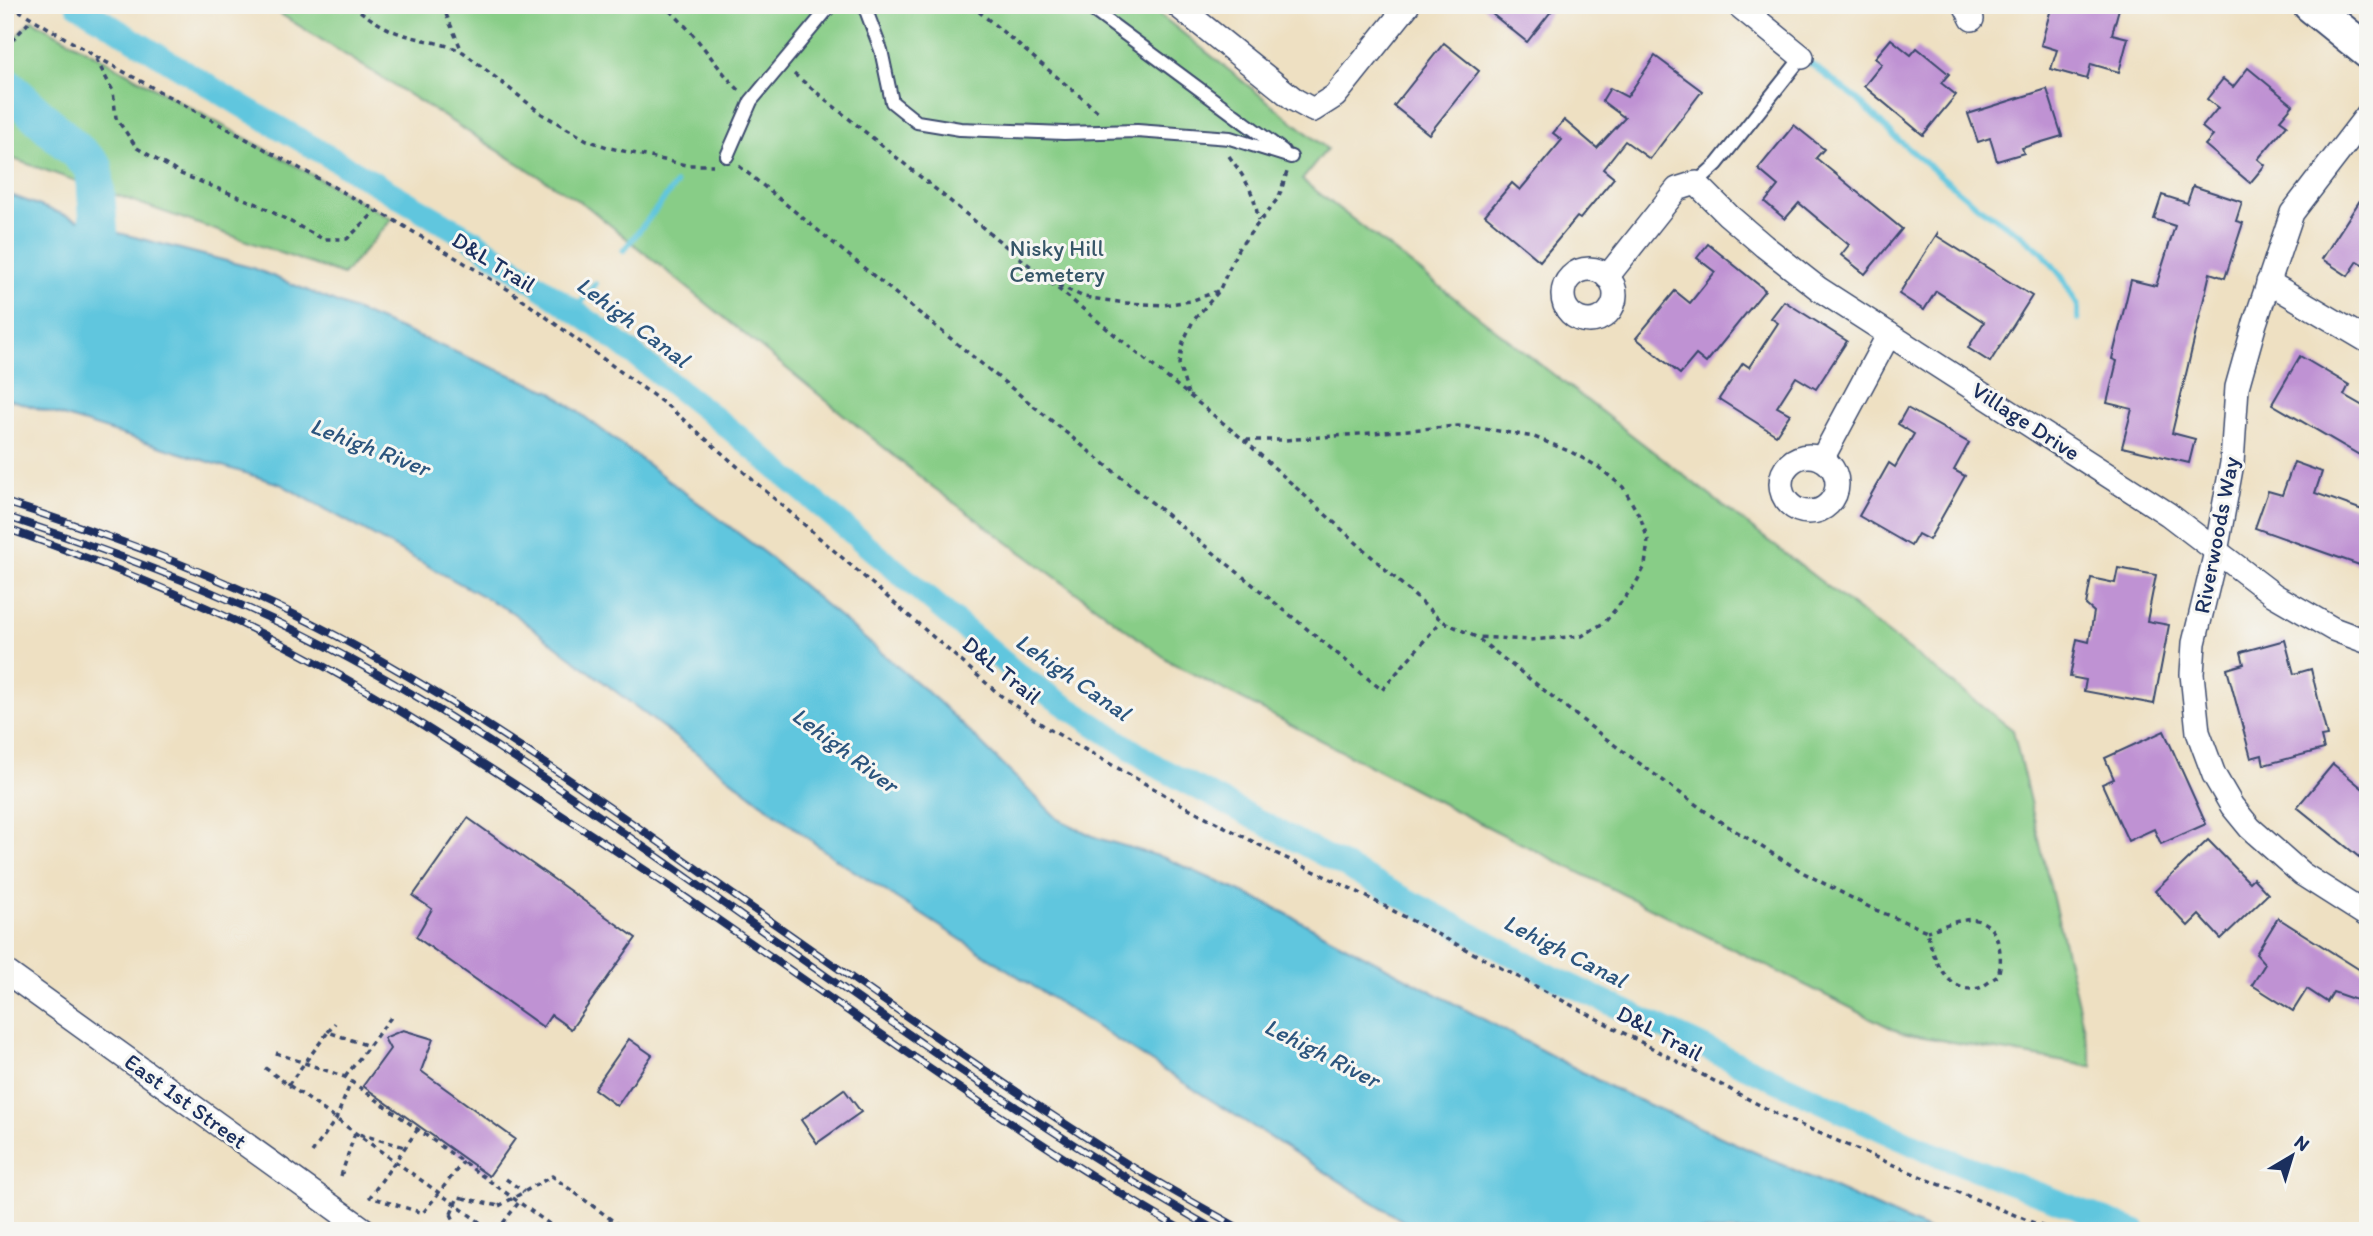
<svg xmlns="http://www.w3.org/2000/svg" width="2373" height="1236" font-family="Itim,sans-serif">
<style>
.green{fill:#88cd87;stroke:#527e72;stroke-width:2}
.water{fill:#60c6de;stroke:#3e7a9e;stroke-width:2}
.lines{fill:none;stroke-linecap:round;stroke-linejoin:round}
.stream{stroke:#60c6de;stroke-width:6}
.canal{stroke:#60c6de;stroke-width:23}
.river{stroke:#60c6de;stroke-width:38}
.building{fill:#bf92d3}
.lane-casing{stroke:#3b4a6d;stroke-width:16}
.street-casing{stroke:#3b4a6d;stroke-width:26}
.secondary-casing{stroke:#3b4a6d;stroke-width:37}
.path{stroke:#3b4a6d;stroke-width:3.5;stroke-dasharray:5 5;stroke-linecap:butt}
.lane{stroke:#fff;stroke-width:12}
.street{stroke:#fff;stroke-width:23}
.secondary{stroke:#fff;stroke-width:33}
.rail-casing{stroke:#1b2f5e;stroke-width:8}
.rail{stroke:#f6f6f2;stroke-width:5;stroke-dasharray:16;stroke-linecap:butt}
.path-bridge{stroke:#3b4a6d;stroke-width:3.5;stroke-dasharray:5 5;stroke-linecap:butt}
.labels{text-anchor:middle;stroke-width:6;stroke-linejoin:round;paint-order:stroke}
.park-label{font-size:23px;fill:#365668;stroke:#f6f6f2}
.street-label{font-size:23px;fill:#1b2f5e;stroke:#f6f6f2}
.water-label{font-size:24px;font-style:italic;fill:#2c557e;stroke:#f6f6f2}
</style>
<rect width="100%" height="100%" fill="#f6f6f2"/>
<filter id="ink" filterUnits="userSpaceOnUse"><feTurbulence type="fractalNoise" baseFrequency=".0143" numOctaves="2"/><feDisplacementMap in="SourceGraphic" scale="14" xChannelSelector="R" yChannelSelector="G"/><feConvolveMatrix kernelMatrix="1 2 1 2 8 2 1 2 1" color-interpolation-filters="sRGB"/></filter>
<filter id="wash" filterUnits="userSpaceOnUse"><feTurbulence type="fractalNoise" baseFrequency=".00686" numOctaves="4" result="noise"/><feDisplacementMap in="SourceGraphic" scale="28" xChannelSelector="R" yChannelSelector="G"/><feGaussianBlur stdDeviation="1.57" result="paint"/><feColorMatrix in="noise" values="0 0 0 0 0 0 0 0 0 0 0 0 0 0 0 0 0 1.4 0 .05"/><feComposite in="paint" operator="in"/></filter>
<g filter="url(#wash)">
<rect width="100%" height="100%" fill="#eee0c2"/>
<g class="green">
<path d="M 266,5 L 1148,5 L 1327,149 L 1302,180 L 2013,730 L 2093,1067 L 1901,1033 L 1468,817 L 1172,663 L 930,485 L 588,207 Z"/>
<path d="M 32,20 L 392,219 L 343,275 L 5,156 L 5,48 Z"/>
</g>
<path class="water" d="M 5,193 L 100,228 L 253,268 L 552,392 L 767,555 L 939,702 L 1058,819 L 1097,838 L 1165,858 L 1270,905 L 1612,1088 L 1930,1231 L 1419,1231 L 1176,1078 L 834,858 L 513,613 L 280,484 L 5,398 Z"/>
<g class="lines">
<g class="stream">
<path d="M 1807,61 L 1857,99 L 1896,138 L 1973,203 L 2020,234 L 2043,253 L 2062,277 L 2078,306 L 2078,319"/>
<path d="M 623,251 L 676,184"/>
<path d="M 575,311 L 595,284"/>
</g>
<path class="canal" d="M 77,5 L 237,103 L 476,242 L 609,335 L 731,430 L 1019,675 L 1158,767 L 1553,977 L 1927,1151 L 2136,1231"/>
<path class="river" d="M 5,85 L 94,167 L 103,280"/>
</g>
<g id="blocks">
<g class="building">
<path d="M 1481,5 L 1556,5 L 1527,42 Z"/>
<path d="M 2052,5 L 2120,5 L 2112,34 L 2128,38 L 2119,72 L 2091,64 L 2087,79 L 2051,69 L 2057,50 L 2041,45 Z"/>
<path d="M 1891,39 L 1911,55 L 1917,48 L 1949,74 L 1941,83 L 1956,95 L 1923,135 L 1864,86 L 1882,64 L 1875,58 Z"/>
<path d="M 1444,43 L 1479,71 L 1429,134 L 1394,106 Z"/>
<path d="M 1655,56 L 1702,91 L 1650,159 L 1625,141 L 1603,169 L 1614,178 L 1580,219 L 1577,217 L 1540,261 L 1485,215 L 1512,183 L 1520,190 L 1562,140 L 1553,133 L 1564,120 L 1597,148 L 1625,118 L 1602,101 L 1610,88 L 1627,97 Z"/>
<path d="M 2248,68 L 2293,105 L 2280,120 L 2287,125 L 2258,159 L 2265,165 L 2250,183 L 2205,145 L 2213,136 L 2202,127 L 2218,108 L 2207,99 L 2223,79 L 2233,87 Z"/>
<path d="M 2047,89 L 2062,136 L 2022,148 L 2024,153 L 1997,161 L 1990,138 L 1978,142 L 1968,114 Z"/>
<path d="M 1794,125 L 1824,149 L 1816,158 L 1902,229 L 1865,274 L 1841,255 L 1849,245 L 1799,203 L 1785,219 L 1765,202 L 1778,186 L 1758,169 Z"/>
<path d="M 2193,186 L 2242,202 L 2236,221 L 2243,223 L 2225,278 L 2210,273 L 2172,433 L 2195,439 L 2189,463 L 2122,447 L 2132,409 L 2107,403 L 2117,361 L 2112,359 L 2131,280 L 2156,286 L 2175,226 L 2154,219 L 2162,195 L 2187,203 Z"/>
<path d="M 2368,188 L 2368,267 L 2358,261 L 2348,276 L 2322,259 Z"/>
<path d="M 1937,234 L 1937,236 L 2032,296 L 1990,362 L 1968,348 L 1984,322 L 1936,291 L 1924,310 L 1899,294 Z"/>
<path d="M 1708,244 L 1765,290 L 1706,363 L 1696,355 L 1680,374 L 1636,338 L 1675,291 L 1690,303 L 1715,272 L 1697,258 Z"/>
<path d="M 1784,301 L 1847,341 L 1816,389 L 1796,377 L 1777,407 L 1790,414 L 1776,435 L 1719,399 L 1743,363 L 1749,367 L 1778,323 L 1771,318 Z"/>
<path d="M 2300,356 L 2349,385 L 2344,395 L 2368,409 L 2368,460 L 2272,404 Z"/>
<path d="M 1907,408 L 1969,443 L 1954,470 L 1965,476 L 1929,540 L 1918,534 L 1911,546 L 1859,516 L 1889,463 L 1895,467 L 1914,434 L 1898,424 Z"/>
<path d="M 2294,462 L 2322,472 L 2315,493 L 2368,512 L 2368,568 L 2255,528 L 2268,491 L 2282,495 Z"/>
<path d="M 2118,568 L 2156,575 L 2147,621 L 2169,625 L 2154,704 L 2084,691 L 2086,680 L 2070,677 L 2077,639 L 2089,642 L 2094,612 L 2086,605 L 2091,578 L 2115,583 Z"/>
<path d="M 2285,640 L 2294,674 L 2311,669 L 2327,736 L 2321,737 L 2324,749 L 2264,765 L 2262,755 L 2251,758 L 2227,669 L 2244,664 L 2241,652 Z"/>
<path d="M 2164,731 L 2206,824 L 2161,844 L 2154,829 L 2128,841 L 2102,784 L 2114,779 L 2105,758 Z"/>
<path d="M 2333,764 L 2368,793 L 2368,846 L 2359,857 L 2297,807 Z"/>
<path d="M 468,818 L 636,938 L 571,1029 L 551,1015 L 543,1027 L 416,937 L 432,909 L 413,896 Z"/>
<path d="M 2208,840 L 2249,882 L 2253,878 L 2268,894 L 2221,939 L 2199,915 L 2188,926 L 2155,891 Z"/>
<path d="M 2278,918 L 2368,975 L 2368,1004 L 2333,992 L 2327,1002 L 2307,989 L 2293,1011 L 2252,985 L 2265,964 L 2256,954 Z"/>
<path d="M 403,1030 L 433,1039 L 421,1071 L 515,1139 L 489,1176 L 363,1086 L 390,1049 L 384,1038 Z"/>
<path d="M 629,1039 L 652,1055 L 617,1106 L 594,1089 Z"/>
<path d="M 844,1089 L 861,1112 L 817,1143 L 801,1120 Z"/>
</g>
</g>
</g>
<g filter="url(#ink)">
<use href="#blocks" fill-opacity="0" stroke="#3b4a6d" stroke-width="2"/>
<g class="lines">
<g class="lane-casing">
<g id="lane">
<path d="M 864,5 L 881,50 L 892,102 L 917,122 L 960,129 L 1064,133 L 1137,131 L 1230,138 L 1291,157"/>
<path d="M 1086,5 L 1283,151"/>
<path d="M 727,156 L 751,101 L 831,5"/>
<path d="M 1696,183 L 1717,164 L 1802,57"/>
</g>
</g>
<g class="street-casing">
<g id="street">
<path d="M 1177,5 L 1295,100 L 1313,110 L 1335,96 L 1408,5"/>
<path d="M 1738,5 L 1802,57"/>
<path d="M 1965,5 L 1972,19"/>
<path d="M 2368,114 L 2292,213 L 2255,323 L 2237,387 L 2232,463 L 2216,552 L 2194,643 L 2192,674 L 2198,732 L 2214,775 L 2232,806 L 2250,828 L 2302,874 L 2368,916"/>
<circle cx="1589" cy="295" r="26"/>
<path d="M 1607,277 L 1677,189 L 1696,183 L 1728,215 L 1764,246 L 1819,289 L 2168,514 L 2274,595 L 2333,629 L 2368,642"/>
<path d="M 2268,282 L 2368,341"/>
<circle cx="1809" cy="484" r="28"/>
<path d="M 1822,459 L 1889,334"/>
<path d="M 5,971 L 366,1231"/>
</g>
</g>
<g class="secondary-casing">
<path id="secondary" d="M 2310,5 L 2368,52"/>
</g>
<g class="path">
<path d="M 10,5 L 95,56 L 392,219 L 509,290 L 669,407 L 1000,695 L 1047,728 L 1181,804 L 1271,851 L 1356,891 L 1784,1118 L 1931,1181 L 2054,1231"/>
<path d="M 352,5 C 369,18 384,29 405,35 C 425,41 444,43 463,52 L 542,114 L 587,140 L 610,148 L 686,165 L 713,165"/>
<path d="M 442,5 L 462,51"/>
<path d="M 662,5 C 694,28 713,65 740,91"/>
<path d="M 971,5 L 1101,114"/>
<path d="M 5,48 L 32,19"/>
<path d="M 96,59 L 113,91 L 116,118 L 137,148 L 181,174 L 257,204 L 323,239 L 347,239 L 376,211"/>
<path d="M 794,74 L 1244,440 L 1442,621 L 1476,637 L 1609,741 L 1713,817 L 1804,873 L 1871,908 L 1927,931 C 1932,955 1946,996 1979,988 C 1985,986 1992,979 1998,976 C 2005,952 1997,915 1965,920 C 1953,921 1939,928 1927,931"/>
<path d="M 1229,156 C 1244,177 1256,194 1258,221"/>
<path d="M 739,166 L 1382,690 L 1441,621"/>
<path d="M 1049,281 L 1084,297 L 1125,303 L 1163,305 L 1191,301 L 1218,291"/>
<path d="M 1188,394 L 1179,364 L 1183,342 L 1193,321 L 1219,291 L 1238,249 L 1279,197 L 1287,172"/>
<path d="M 1246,440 L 1285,440 L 1458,426 L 1493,430 L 1534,437 L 1571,452 L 1597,466 L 1623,487 L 1641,519 L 1648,540 L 1645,566 L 1635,585 L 1605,622 L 1582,636 L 1529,640 L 1478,637"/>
<path d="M 328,1032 L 335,1023"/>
<path d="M 276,1053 L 345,1077 L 559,1231"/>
<path d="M 265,1068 L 492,1231"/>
<path d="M 345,1077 L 392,1016"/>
<path d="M 288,1085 L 328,1032 L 369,1046"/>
<path d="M 418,1129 L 370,1197 L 423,1213 L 463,1162"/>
<path d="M 312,1153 L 336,1119 L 351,1082"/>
<path d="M 341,1176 L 355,1133 L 405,1147"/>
<path d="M 506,1179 L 524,1192"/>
<path d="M 463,1198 L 499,1206"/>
<path d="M 451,1214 L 459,1231"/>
<path d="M 497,1231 L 519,1202"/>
</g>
<use href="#lane" class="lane"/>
<use href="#street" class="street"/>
<use href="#secondary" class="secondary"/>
<g class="rail-casing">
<g id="rail">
<path d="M 5,502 C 129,541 253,588 366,652 C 495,724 615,811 735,896 C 862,985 988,1075 1118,1158 C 1159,1184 1202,1207 1244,1231"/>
<path d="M 5,516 C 124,556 242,599 352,660 C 469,723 577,800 685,876 C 859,999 1031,1126 1217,1231"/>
<path d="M 5,528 C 99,561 191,597 280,643 C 366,687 447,740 528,793 C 584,830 640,866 695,904 C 857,1015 1013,1133 1184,1231"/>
</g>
</g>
<use href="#rail" class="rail"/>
<g class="path-bridge">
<path d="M 499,1206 L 552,1176 L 627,1231"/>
<path d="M 451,1214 L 458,1197 L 463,1198"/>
</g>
</g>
</g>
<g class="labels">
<g class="park-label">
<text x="1057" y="256">Nisky Hill<tspan x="1057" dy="26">Cemetery</tspan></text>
</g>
<g class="street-label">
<text transform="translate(494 262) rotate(32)" y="8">D&amp;L Trail</text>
<text transform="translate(2026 421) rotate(33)" y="8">Village Drive</text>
<text transform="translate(2216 535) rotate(-79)" y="8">Riverwoods Way</text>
<text transform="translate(1002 670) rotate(39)" y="8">D&amp;L Trail</text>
<text transform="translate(1660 1033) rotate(28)" y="8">D&amp;L Trail</text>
<text transform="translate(186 1101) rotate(36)" y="8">East 1st Street</text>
</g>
<g class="water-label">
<text transform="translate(633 322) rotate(37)" y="8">Lehigh Canal</text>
<text transform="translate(370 447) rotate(21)" y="8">Lehigh River</text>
<text transform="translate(1073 677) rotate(35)" y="8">Lehigh Canal</text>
<text transform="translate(845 750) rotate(37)" y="8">Lehigh River</text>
<text transform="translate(1565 951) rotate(27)" y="8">Lehigh Canal</text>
<text transform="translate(1322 1053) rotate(27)" y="8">Lehigh River</text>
</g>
</g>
<rect width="2373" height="1236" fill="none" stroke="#f6f6f2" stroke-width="28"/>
<g transform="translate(2292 1156) rotate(38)" stroke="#f6f6f2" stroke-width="5" paint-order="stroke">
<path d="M0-5L12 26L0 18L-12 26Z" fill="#1b2f5e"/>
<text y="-10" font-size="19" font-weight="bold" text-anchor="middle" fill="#1b2f5e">N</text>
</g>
</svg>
